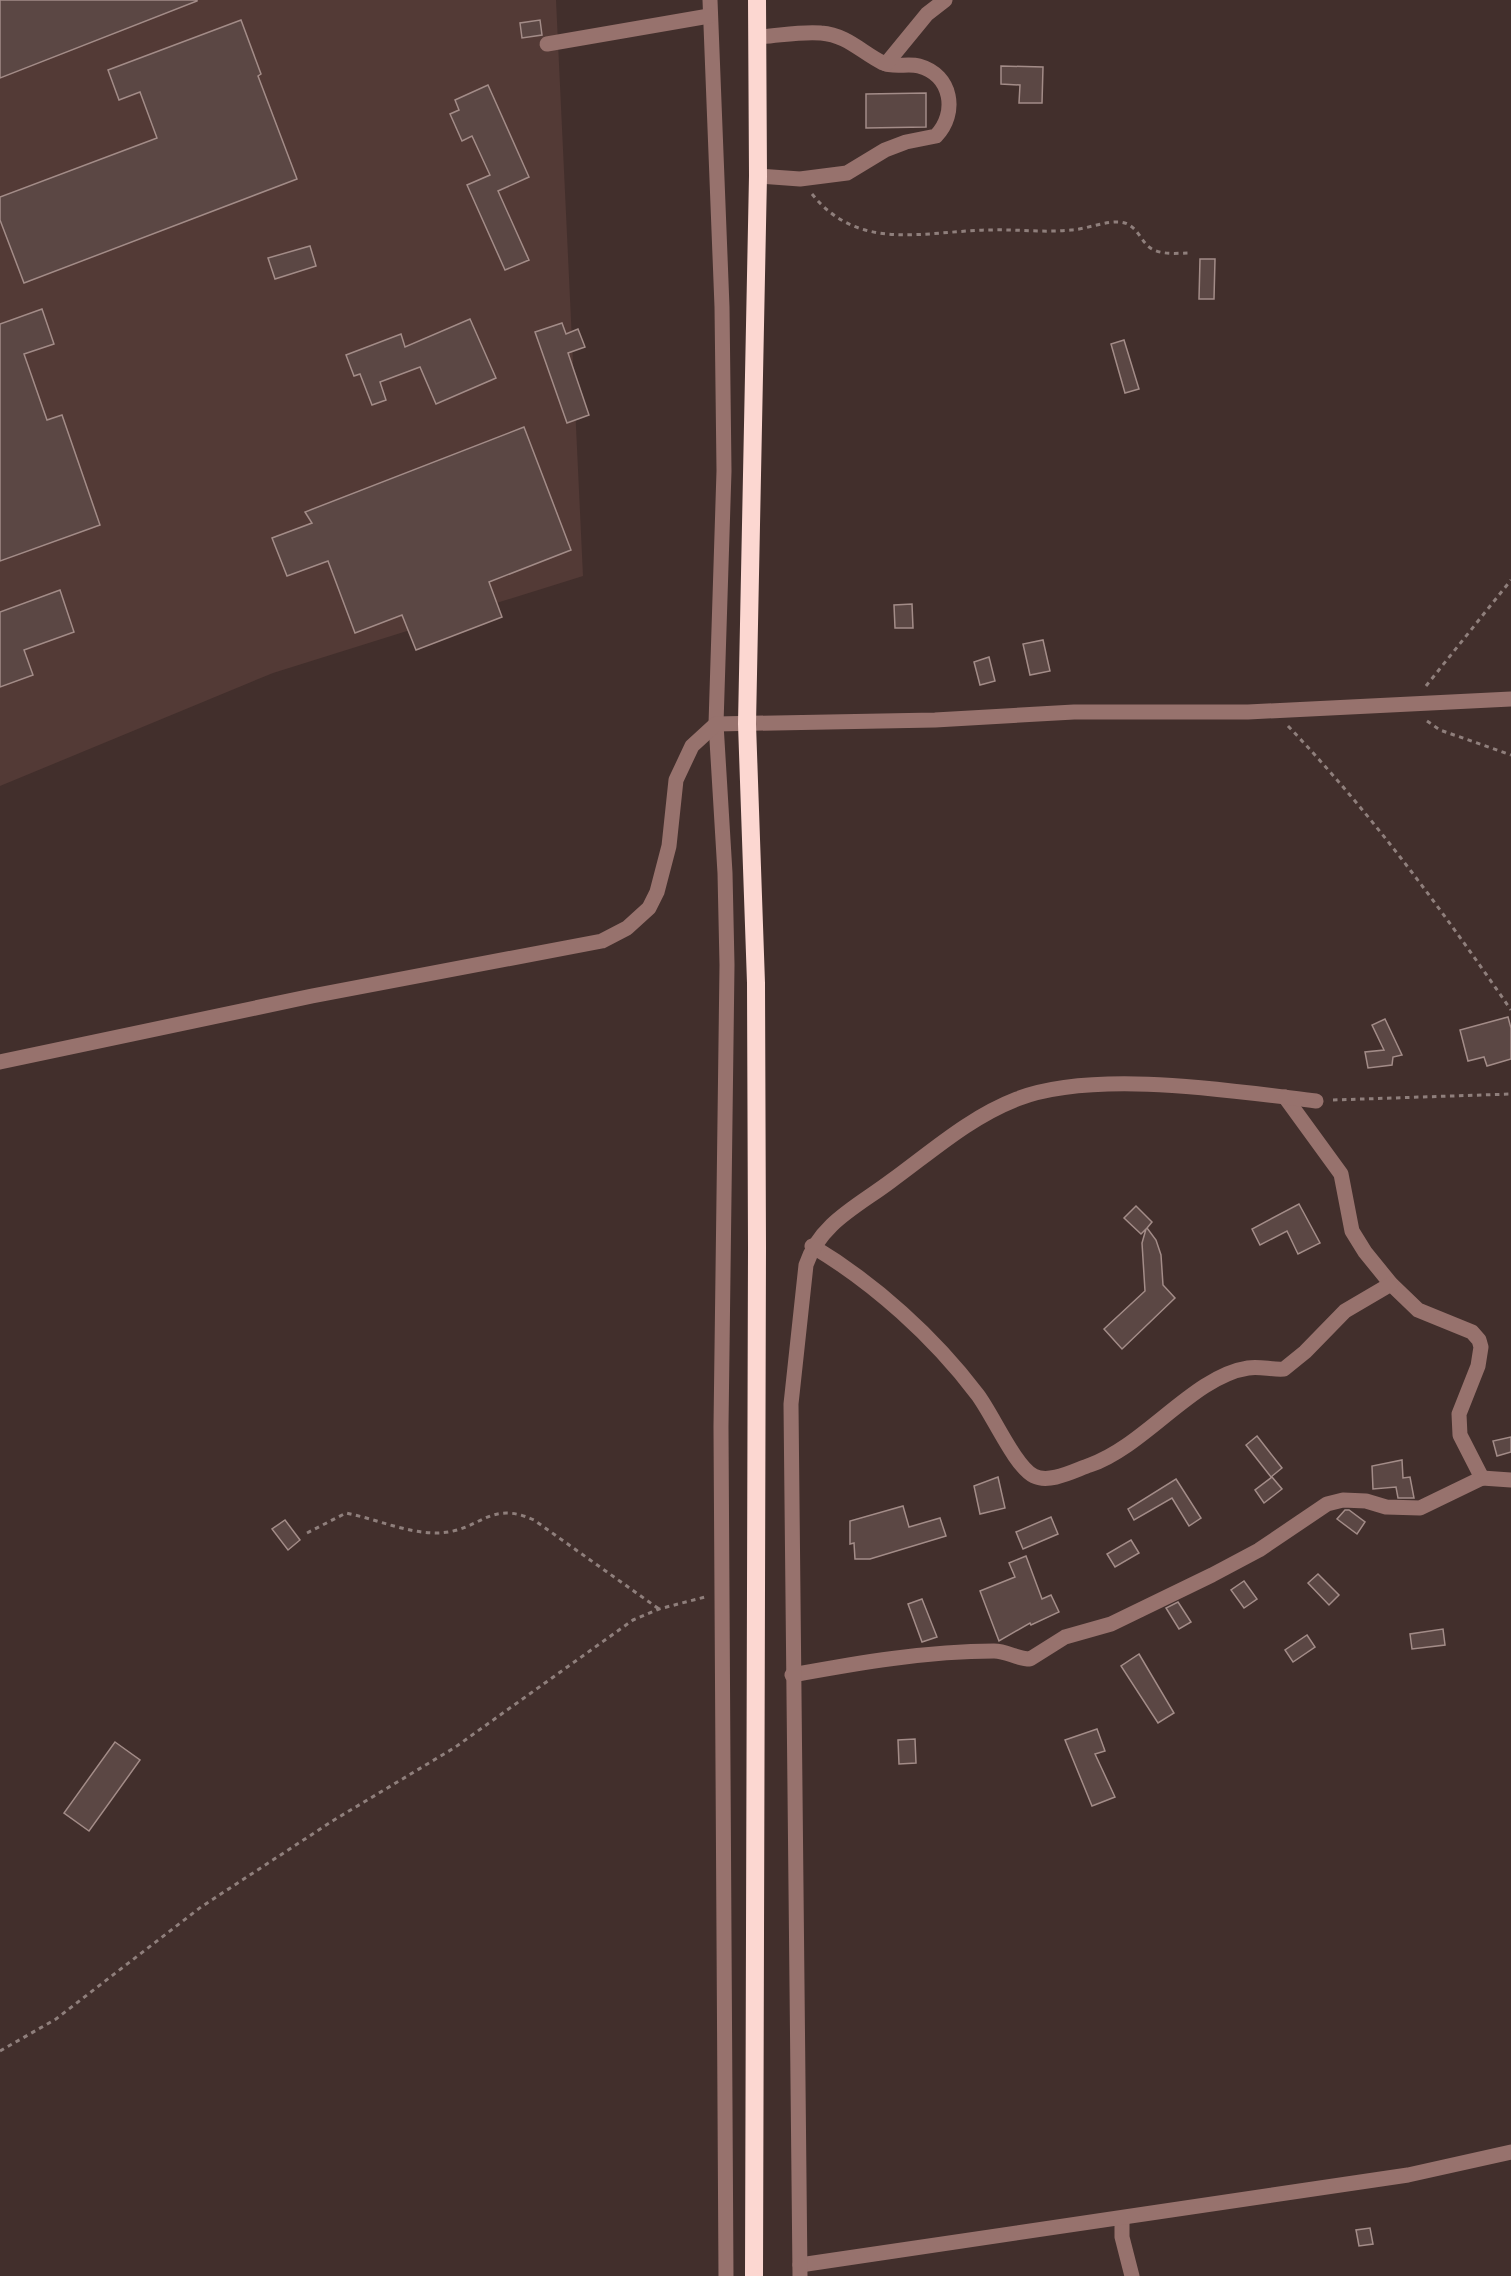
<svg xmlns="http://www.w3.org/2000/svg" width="1511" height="2276" font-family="'Fira Sans Condensed',sans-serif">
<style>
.built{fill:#533a36}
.building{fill:#5b4744;stroke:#a38c88;stroke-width:1.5}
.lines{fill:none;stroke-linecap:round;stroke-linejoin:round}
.path{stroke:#8f7f7c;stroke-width:3;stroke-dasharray:4.5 4.5;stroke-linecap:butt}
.minor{stroke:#97726d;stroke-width:15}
.highway{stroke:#fcd7d1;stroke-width:18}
</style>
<rect width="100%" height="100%" fill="#422f2c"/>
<path class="built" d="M 0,0 L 556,0 L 583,576 L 273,673 L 0,786 Z"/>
<g class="building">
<path d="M 0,0 L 197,0 L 197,1 L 0,78 Z"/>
<path d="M 241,20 L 261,74 L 258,76 L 297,179 L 24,283 L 0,220 L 0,197 L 157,138 L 140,92 L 119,100 L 108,70 Z"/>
<path d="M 540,20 L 542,35 L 522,38 L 520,23 Z"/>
<path d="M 1001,66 L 1043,67 L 1042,103 L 1019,103 L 1020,85 L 1001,84 Z"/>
<path d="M 488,85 L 529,177 L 498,191 L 529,260 L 505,270 L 467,185 L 490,175 L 472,136 L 462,141 L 450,114 L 459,110 L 455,100 Z"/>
<path d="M 926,93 L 926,127 L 866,128 L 866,94 Z"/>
<path d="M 310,246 L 316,266 L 275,279 L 268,258 Z"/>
<path d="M 1200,259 L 1215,259 L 1214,299 L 1199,299 Z"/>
<path d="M 42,309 L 54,344 L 24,354 L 47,420 L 62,415 L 100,525 L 0,561 L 0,324 Z"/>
<path d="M 470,319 L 496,378 L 436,404 L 420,367 L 380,382 L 386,400 L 372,405 L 360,374 L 354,376 L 346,355 L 401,334 L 405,347 Z"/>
<path d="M 562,323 L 566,334 L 578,329 L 585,347 L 568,353 L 589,415 L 567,423 L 535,332 Z"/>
<path d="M 1124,340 L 1139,389 L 1125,393 L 1111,344 Z"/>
<path d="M 524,427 L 571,550 L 489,582 L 502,617 L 416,650 L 402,615 L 355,633 L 328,561 L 287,576 L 272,538 L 312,523 L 305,512 Z"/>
<path d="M 60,590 L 74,632 L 24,650 L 33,675 L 0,687 L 0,612 Z"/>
<path d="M 912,604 L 913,628 L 895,628 L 894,605 Z"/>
<path d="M 1043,640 L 1050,671 L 1030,675 L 1023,644 Z"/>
<path d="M 989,657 L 995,681 L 980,685 L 974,662 Z"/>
<path d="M 1508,1017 L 1511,1028 L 1511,1059 L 1487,1066 L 1484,1057 L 1468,1061 L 1460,1030 Z"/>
<path d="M 1385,1019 L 1402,1055 L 1393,1057 L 1392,1065 L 1368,1068 L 1365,1052 L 1384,1050 L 1372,1025 Z"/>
<path d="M 1299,1204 L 1320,1243 L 1298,1254 L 1287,1231 L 1260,1245 L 1252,1229 Z"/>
<path d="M 1136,1206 L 1152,1222 L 1147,1228 L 1156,1240 L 1161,1255 L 1163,1285 L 1175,1298 L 1122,1349 L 1104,1329 L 1145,1291 L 1142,1243 L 1146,1229 L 1141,1234 L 1124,1218 Z"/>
<path d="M 1257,1436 L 1282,1468 L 1271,1477 L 1246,1445 Z"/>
<path d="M 1511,1437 L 1511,1452 L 1497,1456 L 1493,1441 Z"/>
<path d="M 1402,1460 L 1403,1478 L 1410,1477 L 1414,1498 L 1398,1498 L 1396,1487 L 1373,1489 L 1372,1466 Z"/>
<path d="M 998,1477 L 1005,1508 L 980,1514 L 974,1486 Z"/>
<path d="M 1272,1477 L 1282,1489 L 1264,1503 L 1255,1490 Z"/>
<path d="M 1176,1479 L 1201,1518 L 1189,1526 L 1172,1498 L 1134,1520 L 1128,1509 Z"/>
<path d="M 903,1506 L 909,1527 L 940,1518 L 946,1536 L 870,1559 L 855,1559 L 854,1543 L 850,1544 L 850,1521 Z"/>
<path d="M 1345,1510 L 1349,1510 L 1365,1522 L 1357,1534 L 1337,1519 Z"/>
<path d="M 1051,1517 L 1058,1534 L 1023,1549 L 1016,1532 Z"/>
<path d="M 285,1520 L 300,1540 L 288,1550 L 272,1529 Z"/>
<path d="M 1131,1540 L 1139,1553 L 1115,1567 L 1107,1554 Z"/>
<path d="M 1026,1556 L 1042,1599 L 1051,1595 L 1059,1612 L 1031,1625 L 1030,1623 L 999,1641 L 980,1591 L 1015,1577 L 1009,1563 Z"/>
<path d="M 1318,1574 L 1339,1595 L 1329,1605 L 1308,1583 Z"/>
<path d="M 1244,1581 L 1257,1599 L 1244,1608 L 1231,1590 Z"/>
<path d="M 922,1599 L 937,1637 L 922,1642 L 908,1604 Z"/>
<path d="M 1178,1602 L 1191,1622 L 1179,1629 L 1166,1608 Z"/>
<path d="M 1443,1629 L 1445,1645 L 1412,1649 L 1410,1634 Z"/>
<path d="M 1307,1635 L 1315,1647 L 1293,1662 L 1285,1650 Z"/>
<path d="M 1139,1654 L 1174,1713 L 1158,1723 L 1121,1666 Z"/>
<path d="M 1097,1729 L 1105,1751 L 1095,1754 L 1115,1797 L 1092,1806 L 1065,1740 Z"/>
<path d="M 915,1739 L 916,1763 L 899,1764 L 898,1740 Z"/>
<path d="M 115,1742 L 140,1760 L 89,1831 L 64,1813 Z"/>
<path d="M 1370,2228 L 1373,2244 L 1359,2246 L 1356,2230 Z"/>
</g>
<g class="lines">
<g class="path">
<path d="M 812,194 C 859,253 924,231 989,230 C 1017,229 1043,233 1071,230 C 1087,229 1105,221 1120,222 C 1139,224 1140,244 1154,250 C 1165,255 1179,253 1190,253"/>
<path d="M 1426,686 L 1511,580"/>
<path d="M 1427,721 L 1440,730 L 1511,755"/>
<path d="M 1288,726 C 1372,814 1442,910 1511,1010"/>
<path d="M 1333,1100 L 1511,1094"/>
<path d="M 307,1533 L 346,1513 C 376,1519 406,1533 437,1533 C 481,1532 488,1499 534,1520 L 659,1609"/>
<path d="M 0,2051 L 56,2019 L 201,1907 L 334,1820 L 454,1748 L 633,1620 L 659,1609 L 705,1597"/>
</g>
<g class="minor">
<path d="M 710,0 L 722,307 L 724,471 L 716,724 L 725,873 L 727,965 L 721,1427 L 726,2276"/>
<path d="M 757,37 C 778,36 801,31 821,33 C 847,35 861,52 883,63 C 894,68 908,63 919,66 C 952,75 958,113 936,136 L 906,142 L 885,150 L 847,173 L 800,179 L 758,176"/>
<path d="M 547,44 L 709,16"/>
<path d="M 886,64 L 927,14 L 945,0"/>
<path d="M 0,1062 L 312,996 L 602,941 L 627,928 L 649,908 L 657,892 L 669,846 L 676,780 L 692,746 L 716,724 L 935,720 L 1074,712 L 1248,712 L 1511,699"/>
<path d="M 1285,1097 L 1341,1174 L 1352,1231 L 1365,1252 L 1391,1284 L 1418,1310 L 1472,1332 L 1479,1340 L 1481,1347 L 1478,1366 L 1459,1414 L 1460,1435 L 1482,1478"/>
<path d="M 812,1246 C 874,1283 934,1337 977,1394 C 992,1413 1015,1467 1034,1476 C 1050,1484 1075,1470 1090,1465 C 1145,1446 1194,1376 1248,1368 C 1260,1366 1272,1370 1284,1369 L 1305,1352 L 1345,1311 L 1391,1284"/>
<path d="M 792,1675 C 858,1663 927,1651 994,1651 C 1007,1651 1017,1659 1030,1659 L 1065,1637 L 1111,1624 L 1212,1575 L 1259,1550 L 1327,1504 L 1343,1500 L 1366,1501 L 1386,1507 L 1420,1508 L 1482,1478 L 1511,1480"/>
<path d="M 1122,2219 L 1122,2237 L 1132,2276"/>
<path d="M 800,2265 L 1408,2175 L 1511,2152"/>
<path d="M 800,2276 L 791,1404 L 806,1265 C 820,1223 858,1206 891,1181 C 931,1152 970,1117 1017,1099 C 1095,1069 1233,1091 1316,1101"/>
</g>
<path class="highway" d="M 754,2276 L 757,1248 L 756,983 L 747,724 L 758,176 L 757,0"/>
</g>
</svg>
